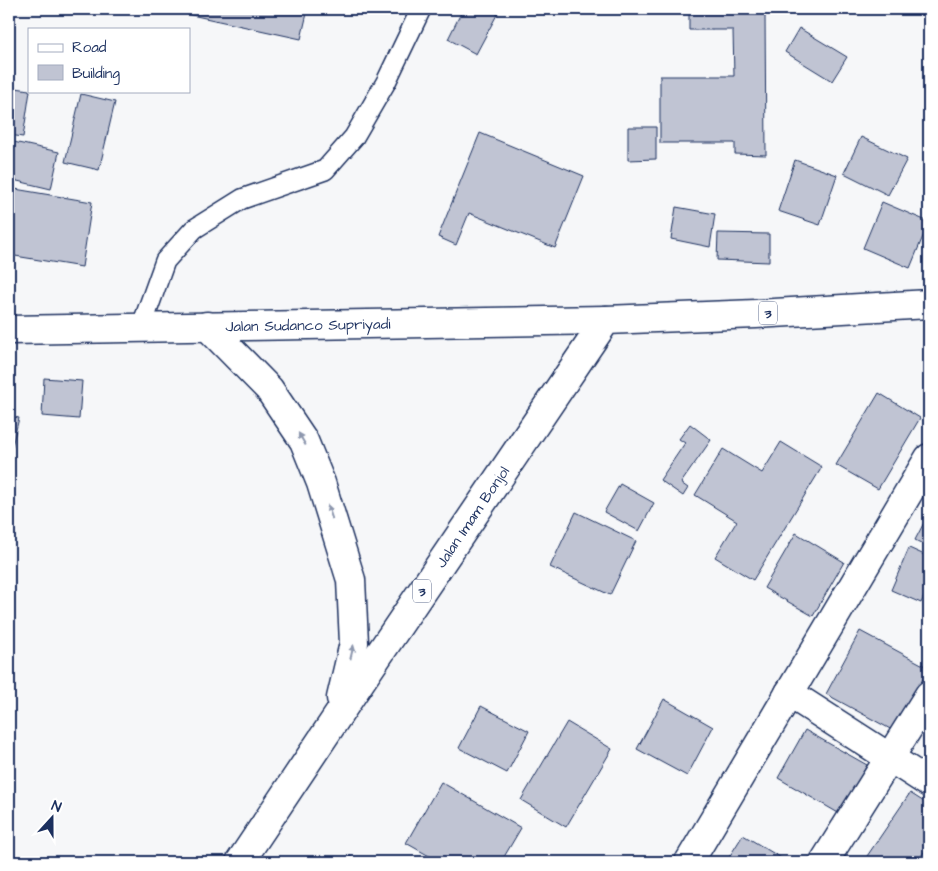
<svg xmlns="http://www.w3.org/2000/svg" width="938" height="871" font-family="'Architects Daughter',sans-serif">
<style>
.building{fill:#c0c4d3;stroke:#1b2f5e}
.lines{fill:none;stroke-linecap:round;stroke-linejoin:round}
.lane-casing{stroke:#1b2f5e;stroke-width:22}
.street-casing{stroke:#1b2f5e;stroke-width:31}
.primary-casing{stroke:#1b2f5e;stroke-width:31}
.highway-casing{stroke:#1b2f5e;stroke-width:31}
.lane{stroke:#fff;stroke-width:19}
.street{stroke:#fff;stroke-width:28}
.primary{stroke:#fff;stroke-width:28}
.highway{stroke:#fff;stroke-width:28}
.oneway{fill:#8d97ae}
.labels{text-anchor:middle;stroke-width:4.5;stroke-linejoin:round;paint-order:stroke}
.shield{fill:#fff;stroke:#5f6d8e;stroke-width:1}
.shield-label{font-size:14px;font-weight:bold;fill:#1b2f5e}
.street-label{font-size:15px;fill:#1b2f5e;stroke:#fff}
</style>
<rect width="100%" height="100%" fill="#f6f7f9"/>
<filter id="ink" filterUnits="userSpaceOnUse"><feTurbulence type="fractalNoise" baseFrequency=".02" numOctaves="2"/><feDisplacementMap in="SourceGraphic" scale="10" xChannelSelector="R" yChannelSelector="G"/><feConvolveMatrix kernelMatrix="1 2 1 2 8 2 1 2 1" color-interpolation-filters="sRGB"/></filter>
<g filter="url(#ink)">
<g class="building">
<path d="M 164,9 L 308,9 L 301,39 Z"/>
<path d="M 463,9 L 500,9 L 476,54 L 448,39 Z"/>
<path d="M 689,9 L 762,9 L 762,14 L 765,14 L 766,155 L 735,154 L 735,143 L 660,143 L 660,76 L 734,76 L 733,30 L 689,30 Z"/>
<path d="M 799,28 L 847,57 L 832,81 L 785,52 Z"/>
<path d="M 9,87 L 29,90 L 29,91 L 30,91 L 23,137 L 9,135 Z"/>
<path d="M 81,94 L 115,102 L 99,170 L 65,162 Z"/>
<path d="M 628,127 L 656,127 L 656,159 L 628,160 Z"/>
<path d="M 480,133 L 584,176 L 555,248 L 469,213 L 456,245 L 438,237 Z"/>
<path d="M 861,137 L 907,159 L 888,195 L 844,173 Z"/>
<path d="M 9,141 L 59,152 L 51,189 L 9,179 Z"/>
<path d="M 795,160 L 837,175 L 820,225 L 778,211 Z"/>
<path d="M 9,188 L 92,202 L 82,267 L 9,255 Z"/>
<path d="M 882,202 L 929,222 L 910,268 L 863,248 Z"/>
<path d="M 676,207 L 715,214 L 710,247 L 671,239 Z"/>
<path d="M 718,233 L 769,234 L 769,262 L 717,260 Z"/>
<path d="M 44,378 L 82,381 L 79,419 L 42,416 Z"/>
<path d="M 879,393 L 920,418 L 878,489 L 836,465 Z"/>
<path d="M 9,416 L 19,418 L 9,458 Z"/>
<path d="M 690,424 L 711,440 L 681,483 L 688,488 L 683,496 L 660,480 L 685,443 L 679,439 Z"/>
<path d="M 781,442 L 822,467 L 753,580 L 715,557 L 737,521 L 695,495 L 723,449 L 762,473 Z"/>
<path d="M 620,484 L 654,503 L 639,531 L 604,512 Z"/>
<path d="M 576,512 L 636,541 L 610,595 L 550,567 Z"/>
<path d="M 929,513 L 929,547 L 915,540 Z"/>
<path d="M 796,533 L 844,562 L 813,616 L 764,588 Z"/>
<path d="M 909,548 L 929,557 L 929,586 L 921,603 L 891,590 Z"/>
<path d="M 860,631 L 929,668 L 894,731 L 826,694 Z"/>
<path d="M 664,699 L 713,727 L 687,776 L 637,749 Z"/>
<path d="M 481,706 L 529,731 L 507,773 L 459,748 Z"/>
<path d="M 567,722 L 612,749 L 566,827 L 521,800 Z"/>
<path d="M 805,730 L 867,765 L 840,814 L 778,778 Z"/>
<path d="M 441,782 L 521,828 L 501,862 L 440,862 L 406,843 Z"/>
<path d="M 910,793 L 929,805 L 929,845 L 917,862 L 863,862 Z"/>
<path d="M 743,835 L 788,862 L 726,862 Z"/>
<path d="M 350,856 L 360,862 L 346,862 Z"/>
</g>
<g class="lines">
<g class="lane-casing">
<path id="lane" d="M 141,328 L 165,261 L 194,229 L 242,199 L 325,170 L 354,137 L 386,82 L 421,9"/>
</g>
<g class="street-casing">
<g id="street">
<path d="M 789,693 L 929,783"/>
<path d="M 689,862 L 929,458"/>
<path d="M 824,862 L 929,695"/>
</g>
</g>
<g class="primary-casing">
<g id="primary">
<path id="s1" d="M 9,330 L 606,320"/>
</g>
</g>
<g class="highway-casing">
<g id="highway">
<path d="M 207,326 L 269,389 L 304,441 L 321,483 L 351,580 L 354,643 L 341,698"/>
<path id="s2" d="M 240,862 L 363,678 L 606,320 L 756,314 L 929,304"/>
</g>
</g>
<use href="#lane" class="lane"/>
<use href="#street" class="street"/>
<use href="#primary" class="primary"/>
<use href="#highway" class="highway"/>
</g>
<defs><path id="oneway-solid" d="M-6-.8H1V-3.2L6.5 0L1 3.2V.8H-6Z" transform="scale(1.25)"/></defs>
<g class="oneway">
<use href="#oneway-solid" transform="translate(302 439) rotate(-120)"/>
<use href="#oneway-solid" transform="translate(330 512) rotate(-108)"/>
<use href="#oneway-solid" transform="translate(352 652) rotate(-77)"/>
</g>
</g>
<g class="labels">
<g class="shield">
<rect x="759" y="301.5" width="18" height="23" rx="4"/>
<rect x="413" y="579.5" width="18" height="23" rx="4"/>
</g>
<g class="shield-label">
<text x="768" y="318">3</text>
<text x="422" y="596">3</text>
</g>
<g class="street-label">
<text dy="5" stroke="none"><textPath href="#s1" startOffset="299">Jalan Sudanco Supriyadi</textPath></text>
<text dy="5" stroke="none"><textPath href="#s2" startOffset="416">Jalan Imam Bonjol</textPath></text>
</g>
</g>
<rect width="938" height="871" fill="none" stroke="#fff" stroke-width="30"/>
<rect x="15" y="15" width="908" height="841" fill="none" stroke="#1b2f5e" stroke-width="2" filter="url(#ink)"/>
<rect x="28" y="28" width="162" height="65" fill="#ffffff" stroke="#a4acbf"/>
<rect x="38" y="44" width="25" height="8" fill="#ffffff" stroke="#a4acbf"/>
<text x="72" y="52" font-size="15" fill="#1b2f5e">Road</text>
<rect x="38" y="65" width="25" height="15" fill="#c0c4d3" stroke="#a4acbf"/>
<text x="72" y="78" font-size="15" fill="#1b2f5e">Building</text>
<g transform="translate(52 818) rotate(21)" stroke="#ffffff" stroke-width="4" paint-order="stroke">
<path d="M0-4L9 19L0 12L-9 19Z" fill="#1b2f5e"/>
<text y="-8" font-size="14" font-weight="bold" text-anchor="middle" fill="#1b2f5e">N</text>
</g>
</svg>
